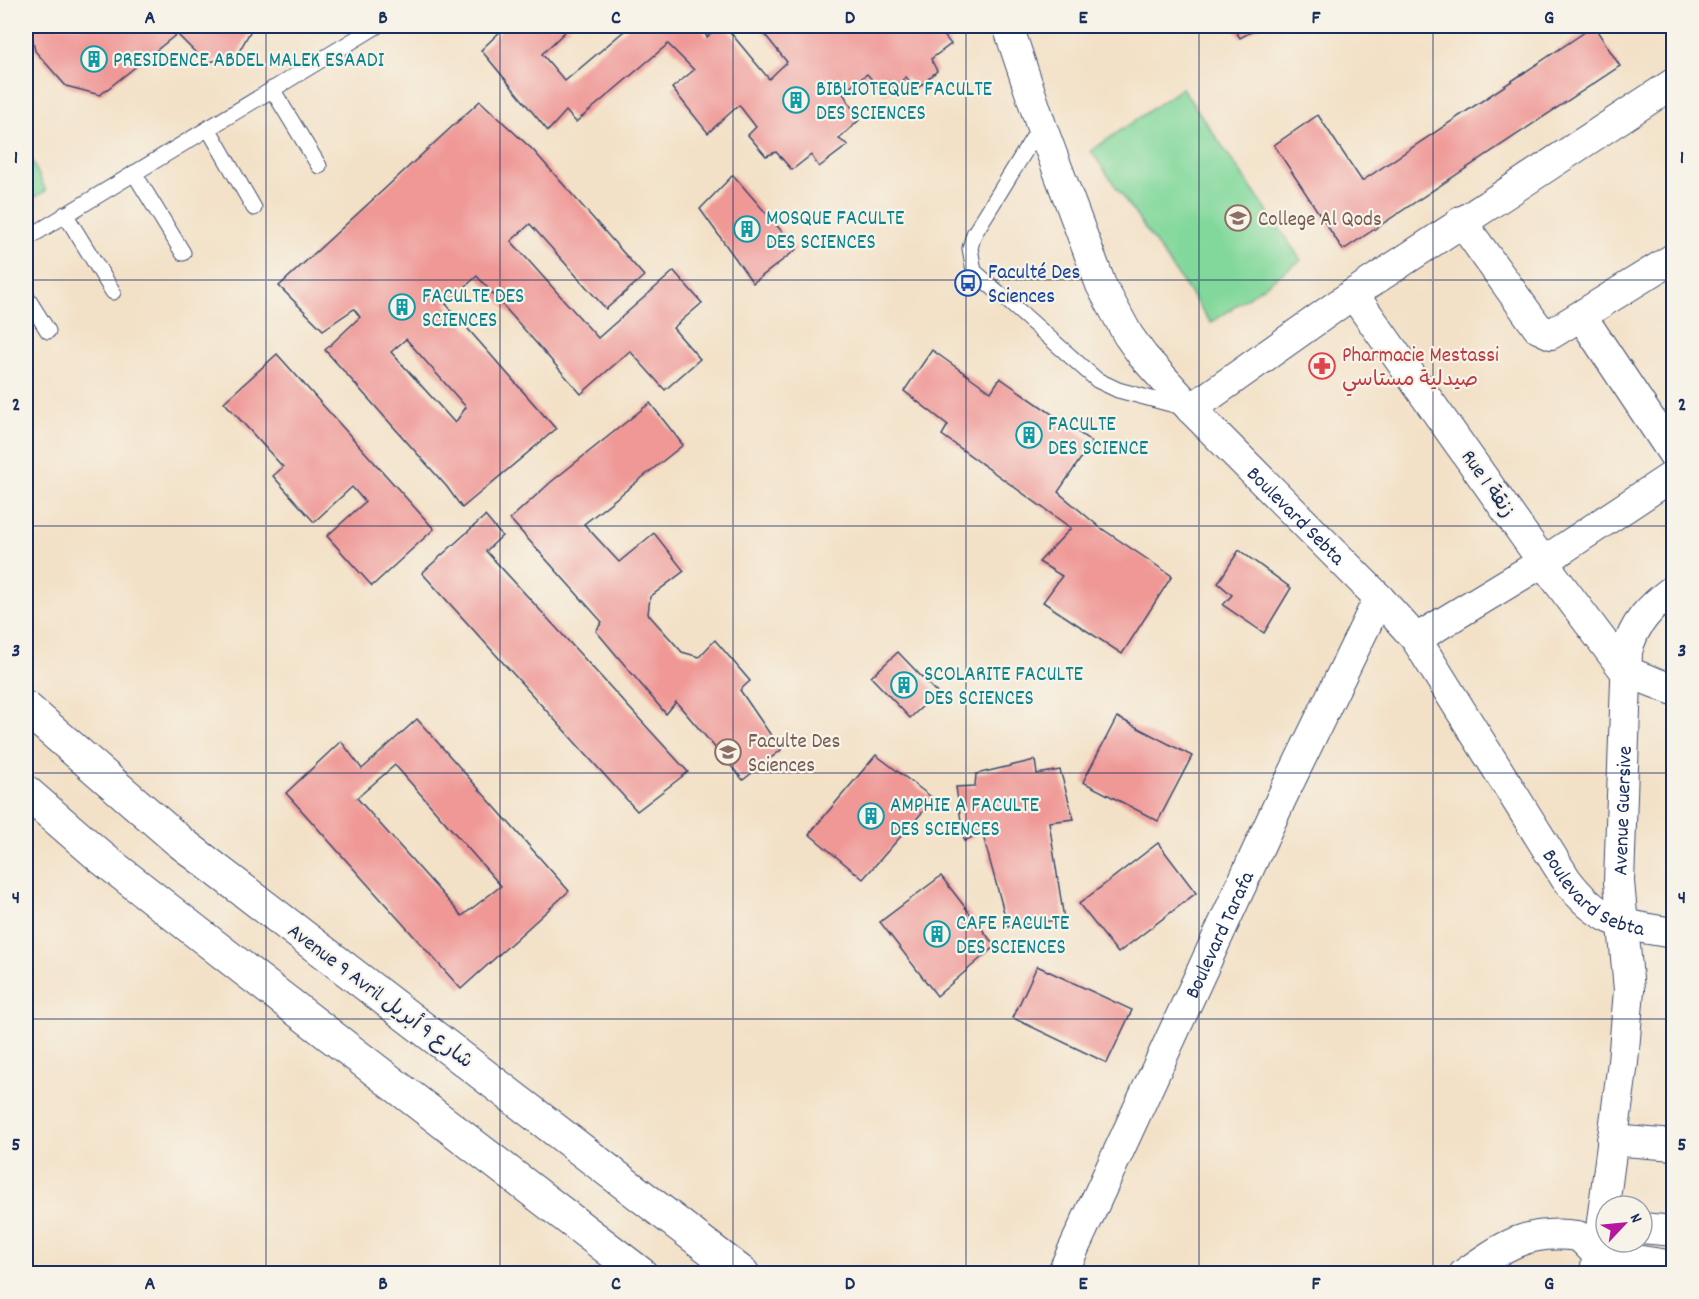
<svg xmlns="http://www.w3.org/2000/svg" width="1699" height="1299" font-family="Dekko,'Playpen Sans Arabic',sans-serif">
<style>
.green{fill:#82d89b;stroke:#4e847c;stroke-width:1.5}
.building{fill:#ef9896;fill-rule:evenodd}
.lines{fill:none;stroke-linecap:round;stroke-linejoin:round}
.service-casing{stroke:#3b4a6e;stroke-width:17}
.minor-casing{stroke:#3b4a6e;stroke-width:32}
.trunk-casing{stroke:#3b4a6e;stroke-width:35}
.service{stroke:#fff;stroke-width:15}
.minor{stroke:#fff;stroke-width:30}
.trunk{stroke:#fff;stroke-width:33}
.grid{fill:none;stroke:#1b2f5e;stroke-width:1.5;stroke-opacity:0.55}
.labels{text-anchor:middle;stroke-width:4.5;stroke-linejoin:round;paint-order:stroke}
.culture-label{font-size:21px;fill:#0d838f;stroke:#f7f3e8;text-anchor:start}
.education-label{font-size:21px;fill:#785e54;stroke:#f7f3e8;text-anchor:start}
.transit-label{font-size:21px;fill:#164399;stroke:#f7f3e8;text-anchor:start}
.health-label{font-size:21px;fill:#be3a42;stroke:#f7f3e8;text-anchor:start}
.street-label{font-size:21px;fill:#1b2f5e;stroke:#f7f3e8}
.neatline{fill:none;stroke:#1b2f5e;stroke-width:2}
.grid-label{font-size:20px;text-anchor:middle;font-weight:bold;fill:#1b2f5e}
</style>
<rect width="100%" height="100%" fill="#f7f3e8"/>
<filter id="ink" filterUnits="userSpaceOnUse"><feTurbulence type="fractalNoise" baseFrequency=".0167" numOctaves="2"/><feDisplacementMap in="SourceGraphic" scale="12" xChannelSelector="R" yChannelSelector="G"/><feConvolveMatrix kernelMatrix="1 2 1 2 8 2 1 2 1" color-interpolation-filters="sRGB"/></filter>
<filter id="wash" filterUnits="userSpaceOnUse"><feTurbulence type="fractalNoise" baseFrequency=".008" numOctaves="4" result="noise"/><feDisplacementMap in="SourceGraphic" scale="24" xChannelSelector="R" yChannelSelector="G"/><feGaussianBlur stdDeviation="1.35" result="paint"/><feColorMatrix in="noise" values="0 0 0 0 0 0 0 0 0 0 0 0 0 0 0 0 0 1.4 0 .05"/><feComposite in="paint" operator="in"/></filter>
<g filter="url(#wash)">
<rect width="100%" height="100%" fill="#f3e1c7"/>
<g class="green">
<path d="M 1182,88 L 1301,260 L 1211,323 L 1091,151 Z"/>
<path d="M 26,148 L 46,191 L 26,202 Z"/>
</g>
<g id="blocks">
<g class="building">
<path d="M 30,26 L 248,26 L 251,30 L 237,55 L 206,63 L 177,34 L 100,95 L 66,86 L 35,51 Z"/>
<path d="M 506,26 L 571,26 L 542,54 L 565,81 L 630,26 L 700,26 L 707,37 L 720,26 L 725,26 L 769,79 L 787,62 L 758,26 L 936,26 L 951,44 L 931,59 L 937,71 L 917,89 L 906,77 L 885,95 L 867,74 L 843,93 L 859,120 L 839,139 L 848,145 L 819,167 L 811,155 L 792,170 L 776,152 L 766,156 L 748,135 L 756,127 L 739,105 L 708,133 L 672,88 L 694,70 L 668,44 L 576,122 L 566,111 L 548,131 L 481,50 Z"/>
<path d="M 1232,26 L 1262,26 L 1240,38 Z"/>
<path d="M 1594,26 L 1620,66 L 1343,250 L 1274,145 L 1318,115 L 1362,181 Z"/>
<path d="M 480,101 L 533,150 L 644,276 L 606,309 L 530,224 L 511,241 L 598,338 L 674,271 L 702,303 L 673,328 L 700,359 L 665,390 L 630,351 L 581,394 L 477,276 L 446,304 L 556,429 L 462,508 L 447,487 L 325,350 L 360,317 L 354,309 L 323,330 L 279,286 ZM 406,339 L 466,407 L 455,423 L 391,352 Z"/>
<path d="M 733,175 L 797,249 L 753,283 L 700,209 Z"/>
<path d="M 932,350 L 991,392 L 1000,378 L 1092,442 L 1058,492 L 1098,526 L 1172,576 L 1122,654 L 1043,602 L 1062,576 L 1039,562 L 1071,528 L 942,435 L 948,425 L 904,391 Z"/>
<path d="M 277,354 L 434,529 L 372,586 L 327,536 L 365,502 L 352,487 L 314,522 L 273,476 L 283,467 L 224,402 Z"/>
<path d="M 650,403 L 683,445 L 584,524 L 619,562 L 654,533 L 684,571 L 650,597 L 648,614 L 682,652 L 699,657 L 715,640 L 750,681 L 740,690 L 781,750 L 743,780 L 676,702 L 666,714 L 596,631 L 602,622 L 510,519 L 551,482 Z"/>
<path d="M 485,516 L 502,536 L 486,551 L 688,772 L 637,811 L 422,573 Z"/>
<path d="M 1239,550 L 1291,588 L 1264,633 L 1223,605 L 1232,595 L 1218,583 Z"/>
<path d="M 898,652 L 937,693 L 910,718 L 871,677 Z"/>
<path d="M 1117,717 L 1192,756 L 1158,821 L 1083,782 Z"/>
<path d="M 417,719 L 569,891 L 461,989 L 286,793 L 341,741 L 362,769 ZM 395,765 L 501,886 L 462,916 L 357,798 Z"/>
<path d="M 876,755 L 934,799 L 863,879 L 809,834 Z"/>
<path d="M 1035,760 L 1037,774 L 1060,770 L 1074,819 L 1049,822 L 1064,919 L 1008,927 L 982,832 L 964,841 L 956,787 L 975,786 L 976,774 Z"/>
<path d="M 1158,843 L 1196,893 L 1118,953 L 1079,904 Z"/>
<path d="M 941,876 L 995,946 L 937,996 L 880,922 Z"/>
<path d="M 1037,966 L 1132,1010 L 1107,1063 L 1013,1018 Z"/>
<path d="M 1498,1269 L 1559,1272 L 1559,1274 L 1499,1274 Z"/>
</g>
</g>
</g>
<g filter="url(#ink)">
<use href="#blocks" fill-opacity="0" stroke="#3b4a6e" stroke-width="1.5"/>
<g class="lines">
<g class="service-casing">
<g id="service">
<path d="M 272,89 L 319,166"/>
<path d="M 1041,125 L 974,234 L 970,248 L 974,271 L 1097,380 L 1118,390 L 1182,407"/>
<path d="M 208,128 L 254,208"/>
<path d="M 134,173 L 183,253"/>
<path d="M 65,214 L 113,292"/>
<path d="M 26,239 L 377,26"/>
<path d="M 26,296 L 48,331"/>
</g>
</g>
<g class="minor-casing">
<g id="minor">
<path id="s1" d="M 1008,26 L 1041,125 L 1101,285 L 1128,335 L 1143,356 L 1191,409 L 1379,598 L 1416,639 L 1566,879 C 1599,923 1622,925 1674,933"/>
<path d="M 1461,221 L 1538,328 L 1551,334 L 1674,258"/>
<path d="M 1353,294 L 1543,562 L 1625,671 L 1674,690"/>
<path d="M 1582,317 L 1674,455"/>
<path d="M 1191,409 L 1353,294 L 1674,83"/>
<path d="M 1416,639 L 1543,562 L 1674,475"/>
<path d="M 1612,1140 L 1674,1145"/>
<path d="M 1642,1228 L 1674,1231"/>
<path d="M 1583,1240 L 1597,1254 L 1674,1266"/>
<path id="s2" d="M 1062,1274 L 1282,797 L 1379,598"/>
<path d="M 1464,1274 C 1505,1245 1528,1229 1578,1236"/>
<path id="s3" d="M 1595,1274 L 1623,1062 L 1629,990 L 1619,882 L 1627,652 C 1633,624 1651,606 1674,589"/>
</g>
</g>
<g class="trunk-casing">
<g id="trunk">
<path d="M 26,708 L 179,841 L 743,1274"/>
<path d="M 26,792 L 102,858 L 249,973 L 641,1274"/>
</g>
</g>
<use href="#service" class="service"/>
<use href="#minor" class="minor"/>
<use href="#trunk" class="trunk"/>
</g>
</g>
<path class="grid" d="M 266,26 L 266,1274M 500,26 L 500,1274M 733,26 L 733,1274M 966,26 L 966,1274M 1199,26 L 1199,1274M 1433,26 L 1433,1274M 26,280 L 1674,280M 26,526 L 1674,526M 26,773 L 1674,773M 26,1019 L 1674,1019"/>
<defs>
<g id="building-ring" transform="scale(1.35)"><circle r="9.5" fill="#f7f3e8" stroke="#0f9aa8" stroke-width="1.5"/><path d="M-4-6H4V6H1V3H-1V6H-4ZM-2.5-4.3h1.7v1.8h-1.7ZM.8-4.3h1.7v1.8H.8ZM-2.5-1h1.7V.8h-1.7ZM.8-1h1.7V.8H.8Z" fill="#0f9aa8"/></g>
<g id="university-ring" transform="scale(1.35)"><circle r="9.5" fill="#f7f3e8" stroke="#8d6e63" stroke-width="1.5"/><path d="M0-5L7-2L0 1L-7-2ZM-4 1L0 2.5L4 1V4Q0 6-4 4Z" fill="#8d6e63"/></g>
<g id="bus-ring" transform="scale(1.35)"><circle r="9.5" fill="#f7f3e8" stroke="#1a4fb4" stroke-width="1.5"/><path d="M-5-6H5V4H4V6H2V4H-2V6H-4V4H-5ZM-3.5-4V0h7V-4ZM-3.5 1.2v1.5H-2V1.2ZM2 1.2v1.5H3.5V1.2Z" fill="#1a4fb4"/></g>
<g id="pharmacy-ring" transform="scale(1.35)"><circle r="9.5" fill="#f7f3e8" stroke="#e0444e" stroke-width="1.5"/><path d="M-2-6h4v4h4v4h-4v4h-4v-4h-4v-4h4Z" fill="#e0444e"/></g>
</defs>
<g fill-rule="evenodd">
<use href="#building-ring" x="94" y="59"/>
<use href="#building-ring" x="796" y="100"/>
<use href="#university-ring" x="1238" y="218"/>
<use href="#building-ring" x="747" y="229"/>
<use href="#bus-ring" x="968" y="283"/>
<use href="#building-ring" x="402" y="307"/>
<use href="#pharmacy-ring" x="1322" y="366"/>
<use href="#building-ring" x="1029" y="435"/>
<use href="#building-ring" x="904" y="685"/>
<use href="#university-ring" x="728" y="752"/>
<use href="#building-ring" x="871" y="816"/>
<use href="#building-ring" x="937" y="934"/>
</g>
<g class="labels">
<g class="culture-label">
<text x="113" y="66">PRESIDENCE ABDEL MALEK ESAADI</text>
<text x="816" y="95">BIBLIOTEQUE FACULTE<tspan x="816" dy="24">DES SCIENCES</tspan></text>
<text x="766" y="224">MOSQUE FACULTE<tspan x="766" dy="24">DES SCIENCES</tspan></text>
<text x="422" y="302">FACULTE DES<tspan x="422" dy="24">SCIENCES</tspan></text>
<text x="1048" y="430">FACULTE<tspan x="1048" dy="24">DES SCIENCE</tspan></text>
<text x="924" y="680">SCOLARITE FACULTE<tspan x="924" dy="24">DES SCIENCES</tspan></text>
<text x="890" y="811">AMPHIE A FACULTE<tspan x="890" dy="24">DES SCIENCES</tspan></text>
<text x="956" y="929">CAFE FACULTE<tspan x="956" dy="24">DES SCIENCES</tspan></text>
</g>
<g class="education-label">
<text x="1258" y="225">College Al Qods</text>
<text x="748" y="747">Faculte Des<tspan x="748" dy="24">Sciences</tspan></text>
</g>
<g class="transit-label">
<text x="988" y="278">Faculté Des<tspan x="988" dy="24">Sciences</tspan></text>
</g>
<g class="health-label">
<text x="1342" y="361">Pharmacie Mestassi<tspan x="1342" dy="24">صيدلية مستاسي</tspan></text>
</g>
<g class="street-label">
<text transform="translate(1489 483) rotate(55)" y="7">Rue 1 زنقة</text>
<text dy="7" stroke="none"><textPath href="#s1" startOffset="579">Boulevard Sebta</textPath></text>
<text dy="7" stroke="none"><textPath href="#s3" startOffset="466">Avenue Guersive</textPath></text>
<text dy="7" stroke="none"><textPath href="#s1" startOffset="1065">Boulevard Sebta</textPath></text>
<text dy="7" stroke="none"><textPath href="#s2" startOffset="374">Boulevard Tarafa</textPath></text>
<text transform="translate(381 995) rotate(37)" y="7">Avenue 9 Avril شارع 9 أبريل</text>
</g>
</g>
<rect width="1699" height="1299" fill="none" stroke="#f7f3e8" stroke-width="66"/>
<g transform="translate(1624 1224) rotate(64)"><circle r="28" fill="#f7f3e8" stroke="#9fa5b1" stroke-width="1.5"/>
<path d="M0-4.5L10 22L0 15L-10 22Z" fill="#b5179e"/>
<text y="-9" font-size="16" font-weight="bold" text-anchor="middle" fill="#1b2f5e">N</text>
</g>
<rect x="33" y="33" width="1633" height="1233" class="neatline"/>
<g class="grid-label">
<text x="150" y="23">A</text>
<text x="383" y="23">B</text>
<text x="616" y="23">C</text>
<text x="850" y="23">D</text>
<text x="1083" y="23">E</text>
<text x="1316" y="23">F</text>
<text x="1549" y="23">G</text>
<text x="16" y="163">1</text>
<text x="1682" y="163">1</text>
<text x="16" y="410">2</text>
<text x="1682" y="410">2</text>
<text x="16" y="656">3</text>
<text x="1682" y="656">3</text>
<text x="16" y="903">4</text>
<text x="1682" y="903">4</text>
<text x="16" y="1150">5</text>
<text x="1682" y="1150">5</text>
<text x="150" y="1289">A</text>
<text x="383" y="1289">B</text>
<text x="616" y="1289">C</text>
<text x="850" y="1289">D</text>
<text x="1083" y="1289">E</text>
<text x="1316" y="1289">F</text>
<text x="1549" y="1289">G</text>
</g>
</svg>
